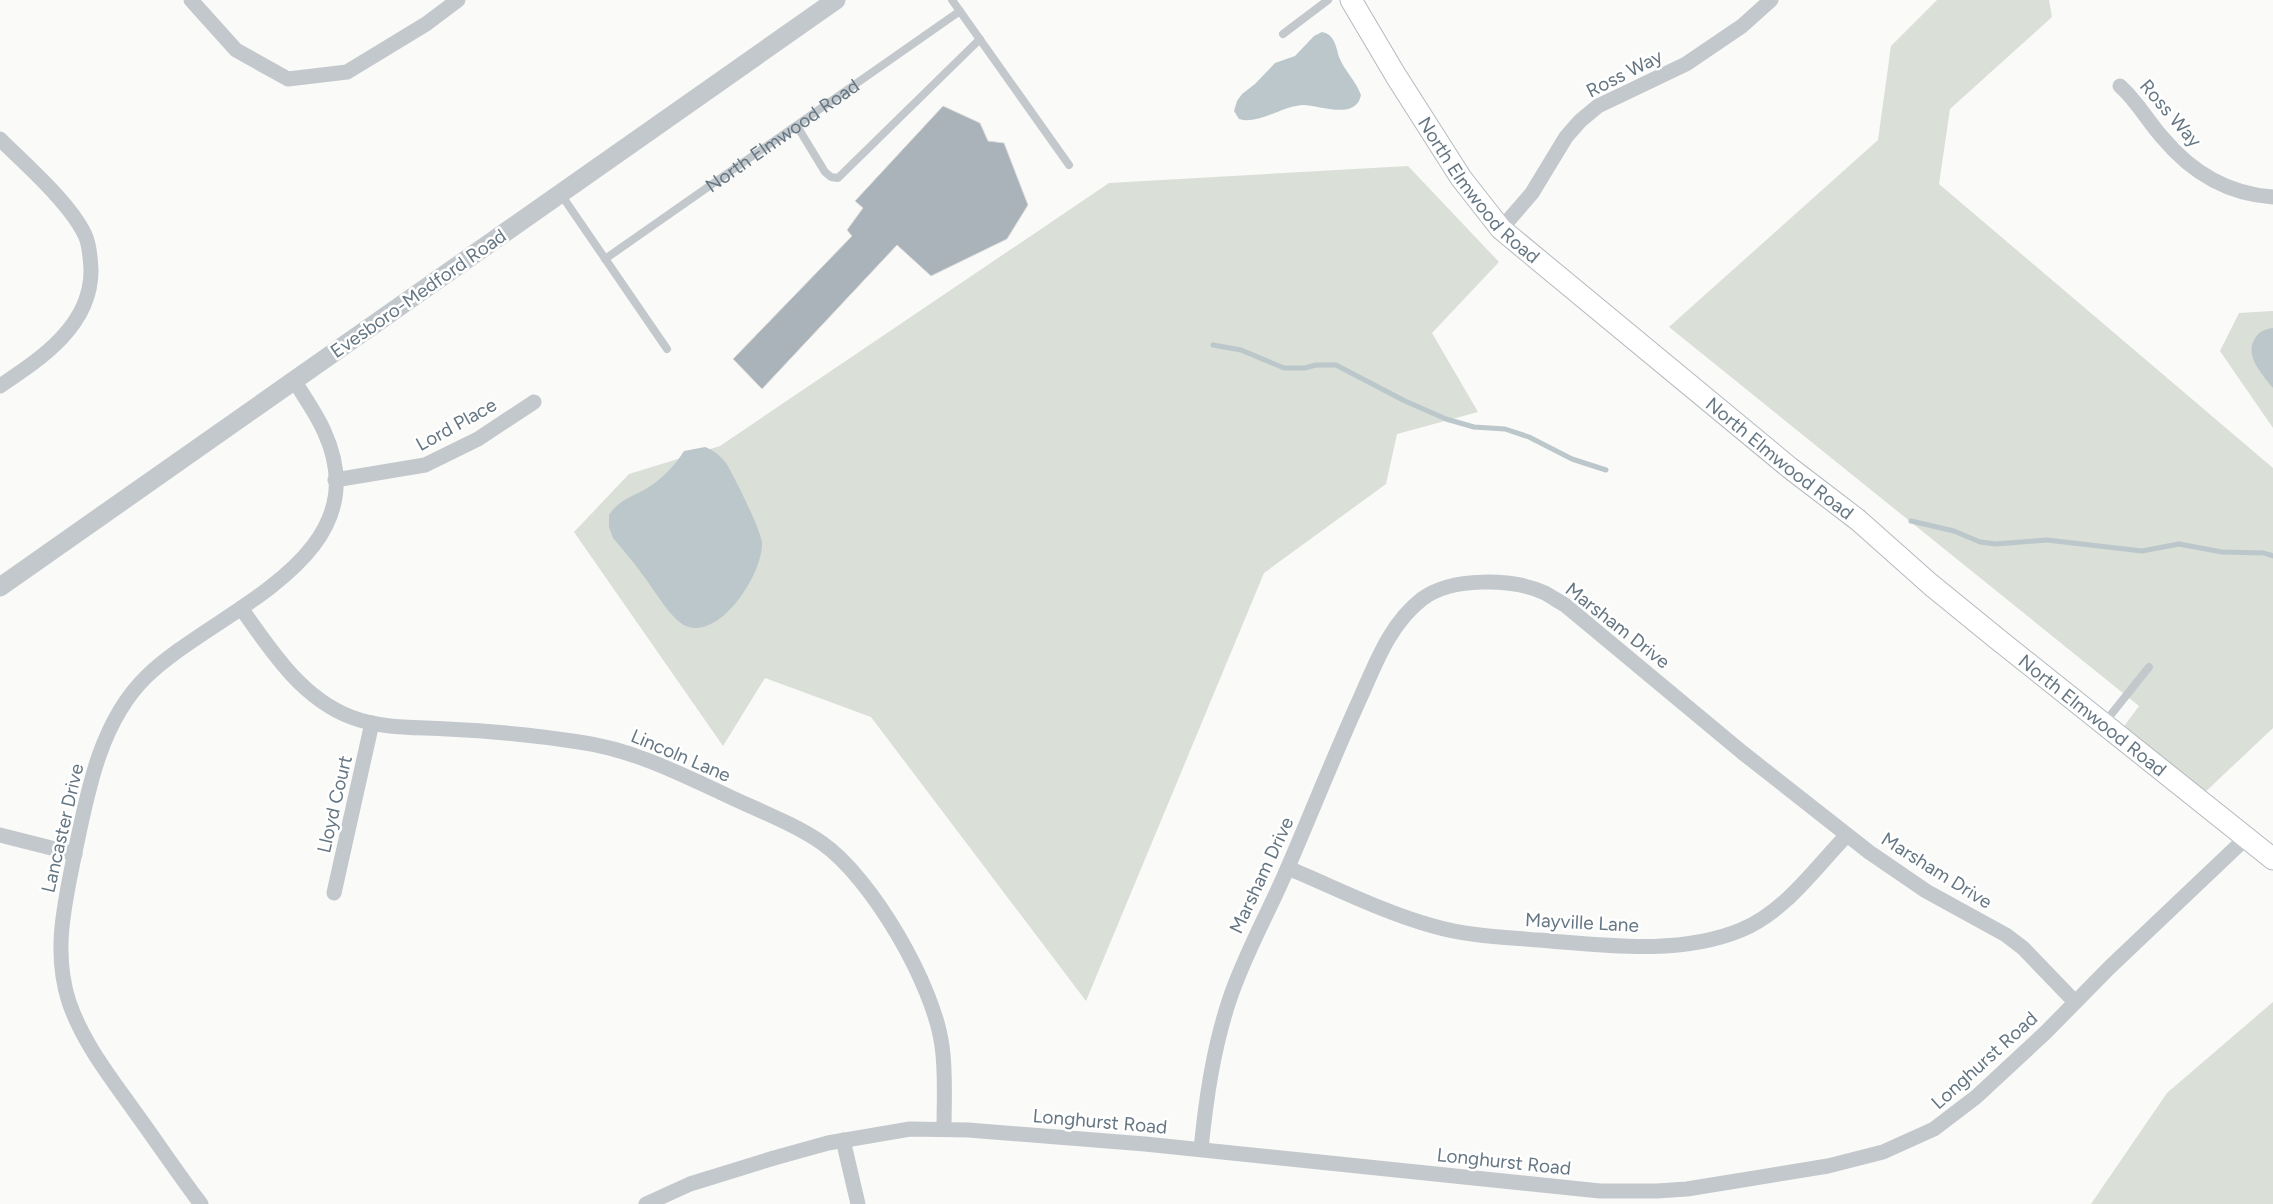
<svg xmlns="http://www.w3.org/2000/svg" width="2273" height="1204" font-family="Figtree,sans-serif">
<style>
.green{fill:#dadfd7}
.water{fill:#bbc7cb}
.lines{fill:none;stroke-linecap:round;stroke-linejoin:round}
.stream{stroke:#bbc7cb;stroke-width:5}
.building{fill:#aab3b9;stroke:#dcdcda}
.secondary-casing{stroke:#b3babf;stroke-width:23}
.service{stroke:#c3c8cc;stroke-width:8}
.minor{stroke:#c3c8cc;stroke-width:15}
.tertiary{stroke:#c3c8cc;stroke-width:19}
.secondary{stroke:#fff;stroke-width:21}
.labels{text-anchor:middle;stroke-width:5;stroke-linejoin:round;paint-order:stroke}
.street-label{font-size:19px;fill:#657683;stroke:#fff}
</style>
<rect width="100%" height="100%" fill="#fafaf8"/>
<g class="green">
<path d="M 1937,0 L 2049,0 L 2052,17 L 1950,109 L 1939,184 L 2273,468 L 2273,728 L 2202,795 L 2122,729 L 2139,706 L 1669,327 L 1878,140 L 1891,46 Z"/>
<path d="M 1408,166 L 1499,262 L 1432,333 L 1478,412 L 1397,434 L 1386,484 L 1264,573 L 1086,1001 L 871,717 L 765,678 L 723,746 L 574,532 L 629,474 L 720,446 L 1109,183 Z"/>
<path d="M 2273,311 L 2273,428 L 2220,351 L 2239,313 Z"/>
<path d="M 2273,1002 L 2273,1204 L 2091,1204 L 2167,1093 Z"/>
</g>
<g class="water">
<path d="M 1322,32 C 1326,33 1329,34 1332,38 C 1336,44 1337,50 1339,57 C 1344,70 1356,81 1361,95 C 1356,121 1319,105 1303,105 C 1281,106 1260,125 1239,119 L 1234,111 L 1237,101 L 1242,94 L 1255,84 L 1275,63 L 1295,56 L 1314,36 Z"/>
<path d="M 2273,328 L 2273,388 C 2263,375 2245,357 2254,340 C 2258,332 2264,329 2273,328 Z"/>
<path d="M 705,447 C 713,450 721,456 726,463 C 734,476 761,530 762,543 C 763,573 721,640 686,626 C 670,619 653,587 642,574 C 633,561 623,550 613,538 L 609,527 L 609,515 C 618,501 631,497 644,490 C 660,481 675,466 684,451 Z"/>
</g>
<g class="lines">
<g class="stream">
<path d="M 1213,345 L 1241,350 L 1284,368 L 1305,368 L 1316,365 L 1336,365 L 1405,401 L 1446,419 L 1474,427 L 1505,429 L 1529,437 L 1572,459 L 1606,470"/>
<path d="M 1911,521 L 1954,531 L 1980,542 L 1996,544 L 2047,540 L 2142,551 L 2179,544 L 2222,552 L 2264,553 L 2273,556"/>
</g>
</g>
<path class="building" d="M 943,106 L 980,123 L 988,141 L 1004,143 L 1028,205 L 1007,239 L 931,276 L 897,245 L 762,389 L 733,359 L 852,236 L 847,230 L 863,208 L 855,201 Z"/>
<g class="lines">
<g class="secondary-casing">
<g id="secondary">
<path id="s2" d="M 1351,0 L 1396,76 L 1461,178 L 1501,229 L 1790,468 L 1858,520 L 1930,584 L 1995,637 L 2273,859"/>
</g>
</g>
<g class="service">
<path d="M 952,0 L 1069,165"/>
<path d="M 1283,34 L 1328,0"/>
<path d="M 797,126 L 825,172 L 831,177 L 838,178 L 980,39"/>
<path d="M 560,193 L 667,349"/>
<path id="s1" d="M 605,259 L 960,11"/>
<path d="M 2105,722 L 2149,667"/>
</g>
<g class="minor">
<path d="M 191,0 L 236,50 L 288,79 L 347,72 L 426,24 L 458,0"/>
<path d="M 2120,86 C 2137,101 2147,120 2162,137 C 2191,172 2227,194 2273,197"/>
<path d="M 0,139 C 26,165 70,203 85,235 C 90,245 90,258 91,269 C 92,325 42,358 0,386"/>
<path d="M 1501,229 L 1532,193 L 1566,137 L 1580,121 L 1598,106 L 1686,64 L 1742,26 L 1771,0"/>
<path d="M 335,480 L 425,465 L 478,439 L 534,402"/>
<path d="M 241,608 C 270,649 301,698 351,717 C 382,729 415,727 447,729 C 491,731 535,735 579,742 C 631,749 679,773 726,795 C 757,810 793,823 822,843 C 872,878 934,985 942,1046 C 946,1073 944,1101 944,1129"/>
<path d="M 0,835 L 75,854"/>
<path d="M 1288,868 C 1336,888 1383,912 1433,926 C 1467,936 1502,937 1538,940 C 1603,945 1678,956 1741,930 C 1785,912 1815,868 1847,835"/>
<path d="M 334,893 L 372,723"/>
<path d="M 843,1140 L 858,1204"/>
<path d="M 1201,1149 C 1206,1099 1213,1050 1229,1001 C 1244,955 1269,912 1288,867 C 1313,809 1336,751 1362,694 C 1377,660 1391,623 1422,599 C 1451,577 1513,578 1545,593 C 1552,597 1558,601 1565,605 L 1743,753 L 1869,852 L 1926,891 L 2006,935 L 2023,948 L 2075,1002"/>
<path d="M 201,1204 C 178,1174 157,1142 135,1112 C 111,1078 83,1043 69,1002 C 53,953 64,906 74,857 C 87,795 99,723 146,677 C 215,609 383,560 324,431 C 316,413 304,397 294,380"/>
<path d="M 646,1204 L 690,1184 L 774,1158 L 828,1143 L 910,1129 L 968,1130 L 1145,1144 L 1600,1191 L 1657,1191 L 1687,1189 L 1828,1166 L 1883,1152 L 1934,1129 L 1976,1097 L 2046,1032 L 2110,967 L 2247,837"/>
</g>
<path class="tertiary" d="M 0,587 L 836,0"/>
<use href="#secondary" class="secondary"/>
</g>
<g class="labels">
<g class="street-label">
<text transform="translate(1624 73) rotate(-27)" y="7">Ross Way</text>
<text transform="translate(2171 113) rotate(49)" y="7">Ross Way</text>
<text dy="7" stroke="none"><textPath href="#s1" startOffset="216">North Elmwood Road</textPath></text>
<text dy="7" stroke="none"><textPath href="#s2" startOffset="230">North Elmwood Road</textPath></text>
<text transform="translate(418 293) rotate(-35)" y="7">Evesboro-Medford Road</text>
<text transform="translate(456 424) rotate(-29)" y="7">Lord Place</text>
<text dy="7" stroke="none"><textPath href="#s2" startOffset="635">North Elmwood Road</textPath></text>
<text transform="translate(1618 625) rotate(38)" y="7">Marsham Drive</text>
<text dy="7" stroke="none"><textPath href="#s2" startOffset="1040">North Elmwood Road</textPath></text>
<text transform="translate(681 755) rotate(23)" y="7">Lincoln Lane</text>
<text transform="translate(334 804) rotate(-77)" y="7">Lloyd Court</text>
<text transform="translate(62 828) rotate(-77)" y="7">Lancaster Drive</text>
<text transform="translate(1937 870) rotate(32)" y="7">Marsham Drive</text>
<text transform="translate(1261 875) rotate(-65)" y="7">Marsham Drive</text>
<text transform="translate(1582 922) rotate(3)" y="7">Mayville Lane</text>
<text transform="translate(1984 1060) rotate(-42)" y="7">Longhurst Road</text>
<text transform="translate(1100 1121) rotate(5)" y="7">Longhurst Road</text>
<text transform="translate(1504 1161) rotate(6)" y="7">Longhurst Road</text>
</g>
</g>
</svg>
